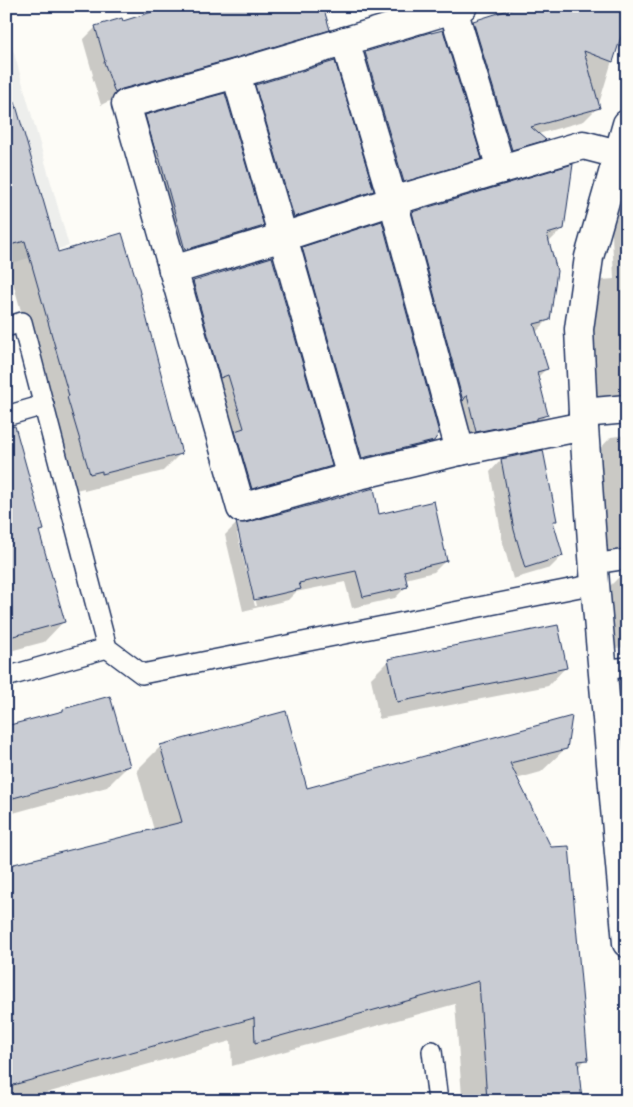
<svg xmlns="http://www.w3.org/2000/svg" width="633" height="1107" font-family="Kalam,sans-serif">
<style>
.built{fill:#edeeec}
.shadow{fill:#0003;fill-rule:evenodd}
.building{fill:#c9ccd3;stroke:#1b2f5e}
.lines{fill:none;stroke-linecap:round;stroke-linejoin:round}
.service-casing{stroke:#1b2f5e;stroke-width:22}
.minor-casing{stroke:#1b2f5e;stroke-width:31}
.tertiary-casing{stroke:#1b2f5e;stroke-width:31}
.service{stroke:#fdfcf7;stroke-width:19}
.minor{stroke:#fdfcf7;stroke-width:28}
.tertiary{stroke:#fdfcf7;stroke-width:28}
</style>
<rect width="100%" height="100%" fill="#fdfcf7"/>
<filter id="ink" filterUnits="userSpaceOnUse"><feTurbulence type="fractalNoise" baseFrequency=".02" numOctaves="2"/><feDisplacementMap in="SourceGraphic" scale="10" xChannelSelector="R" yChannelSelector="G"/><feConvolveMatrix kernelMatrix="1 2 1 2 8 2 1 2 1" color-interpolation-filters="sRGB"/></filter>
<g filter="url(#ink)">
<path class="built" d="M 12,46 L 69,246 L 6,265 L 6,48 Z"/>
<g class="shadow">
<path d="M 179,6 L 330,6 L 322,9 L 328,29 L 315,42 L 217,72 L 107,102 L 101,105 L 92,76 L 93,75 L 83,40 L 96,27 L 122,23 Z"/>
<path d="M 375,6 L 424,6 L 380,23 Z"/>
<path d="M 496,6 L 627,6 L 624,21 L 598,107 L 584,121 L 538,134 L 545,140 L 532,152 L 498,162 L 460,35 L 473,22 L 498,14 Z"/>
<path d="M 442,30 L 480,158 L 467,171 L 390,194 L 352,66 L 365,53 Z"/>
<path d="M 6,76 L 57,254 L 181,453 L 163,471 L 84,491 L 84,488 L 72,491 L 6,258 Z"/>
<path d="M 256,86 L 372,191 L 359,204 L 280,229 L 243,99 Z"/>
<path d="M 146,116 L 262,226 L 249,239 L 172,262 L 133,129 Z"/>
<path d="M 626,198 L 627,198 L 627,420 L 589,397 L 587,295 L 602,280 L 614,279 L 611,213 Z"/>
<path d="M 413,213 L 562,229 L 549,242 L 549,319 L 535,333 L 546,369 L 537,378 L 546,415 L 533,428 L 463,444 L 399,226 Z"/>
<path d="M 303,248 L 433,440 L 419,454 L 349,471 L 290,262 Z"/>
<path d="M 271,258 L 330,466 L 317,479 L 239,501 L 180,295 L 193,282 Z"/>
<path d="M 627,435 L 627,647 L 614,648 L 609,587 L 623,573 L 621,568 L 605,563 L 603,532 L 606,528 L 596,453 L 611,437 Z"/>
<path d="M 501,460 L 556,520 L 552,523 L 562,556 L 550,568 L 513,579 L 503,543 L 490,472 Z"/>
<path d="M 6,467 L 42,529 L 39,533 L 64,621 L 44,642 L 6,652 Z"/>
<path d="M 236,524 L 245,524 L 446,560 L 434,572 L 405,579 L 407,586 L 395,598 L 352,608 L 345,582 L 296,592 L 288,600 L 243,611 L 225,535 ZM 237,533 L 239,533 L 257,606 L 255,606 Z"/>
<path d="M 389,660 L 566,667 L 548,686 L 379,719 L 371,678 Z"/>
<path d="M 63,710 L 129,765 L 107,787 L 6,815 L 6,728 L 61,713 Z"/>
<path d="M 161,746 L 306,789 L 566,748 L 541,772 L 516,779 L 586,1059 L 578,1068 L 580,1101 L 457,1101 L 462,1096 L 455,1004 L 232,1066 L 231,1041 L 18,1101 L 6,1101 L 6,867 L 154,830 L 137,770 Z"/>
</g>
<g class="building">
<path d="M 171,6 L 323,6 L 330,30 L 232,59 L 122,89 L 115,93 L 104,62 L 105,61 L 95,26 L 122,18 L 123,21 Z"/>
<path d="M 521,6 L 627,6 L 627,18 L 613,62 L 584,51 L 600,108 L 531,127 L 546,140 L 512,150 L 473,21 Z"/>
<path d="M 443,30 L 482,159 L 404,182 L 365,52 L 431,32 L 431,33 Z"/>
<path d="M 335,61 L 374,191 L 294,217 L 255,85 Z"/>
<path d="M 225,93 L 264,226 L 185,250 L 157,149 L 155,150 L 145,115 Z"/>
<path d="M 15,102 L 58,252 L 122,233 L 139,289 L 182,454 L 102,474 L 102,471 L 90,474 L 67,397 L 69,396 L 25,241 L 6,246 L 6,103 Z"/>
<path d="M 573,164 L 564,229 L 547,234 L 557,271 L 550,320 L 534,324 L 548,369 L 537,372 L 548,415 L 537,418 L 537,420 L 476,432 L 467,395 L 463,401 L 412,212 Z"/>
<path d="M 382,221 L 439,433 L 434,441 L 362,458 L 302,247 Z"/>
<path d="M 272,257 L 332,466 L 252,489 L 235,431 L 244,428 L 228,375 L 220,378 L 193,281 Z"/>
<path d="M 15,426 L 44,530 L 39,531 L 65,622 L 6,638 L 6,428 Z"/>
<path d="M 543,450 L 557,521 L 553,521 L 563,556 L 525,568 L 514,530 L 501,459 Z"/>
<path d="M 374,488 L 379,514 L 434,501 L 447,561 L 404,571 L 408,587 L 363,597 L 356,571 L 299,583 L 301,589 L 254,600 L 236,522 L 245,523 Z"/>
<path d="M 558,625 L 567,668 L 397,702 L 388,659 Z"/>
<path d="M 110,696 L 130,766 L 6,800 L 6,726 L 63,711 L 63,709 Z"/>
<path d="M 286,711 L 307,788 L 572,716 L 567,749 L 510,763 L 551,847 L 569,846 L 588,1060 L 578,1061 L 582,1101 L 487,1101 L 479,981 L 255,1043 L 254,1018 L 6,1087 L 6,866 L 182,822 L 160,745 Z"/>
</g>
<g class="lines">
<g class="service-casing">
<g id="service">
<path d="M 6,327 L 22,322 L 107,648 L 142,674 L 595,584"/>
<path d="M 6,416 L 44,405"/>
<path d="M 594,564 L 627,559"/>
<path d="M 603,670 L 627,667"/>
<path d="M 6,677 L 107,648"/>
<path d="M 432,1051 L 438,1101"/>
</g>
</g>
<g class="minor-casing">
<g id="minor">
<path d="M 463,6 L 236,74 L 126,104 L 241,508 L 351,477 L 460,451 L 584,426"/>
<path d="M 453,9 L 501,169"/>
<path d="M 345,41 L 393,201 L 460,451"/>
<path d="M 236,74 L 283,237 L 351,477"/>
<path d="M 173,270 L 283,237 L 393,201 L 583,145 L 618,154"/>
<path d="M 583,413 L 627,409"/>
</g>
</g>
<g class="tertiary-casing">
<path id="tertiary" d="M 627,124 L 589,257 L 579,329 L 583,413 L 595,584 L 627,943"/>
</g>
<use href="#service" class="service"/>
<use href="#minor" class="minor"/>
<use href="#tertiary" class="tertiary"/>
</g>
</g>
<rect width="633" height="1107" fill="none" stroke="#fdfcf7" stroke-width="25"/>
<rect x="12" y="12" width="608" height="1082" fill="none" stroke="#1b2f5e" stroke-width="2" filter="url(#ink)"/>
</svg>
